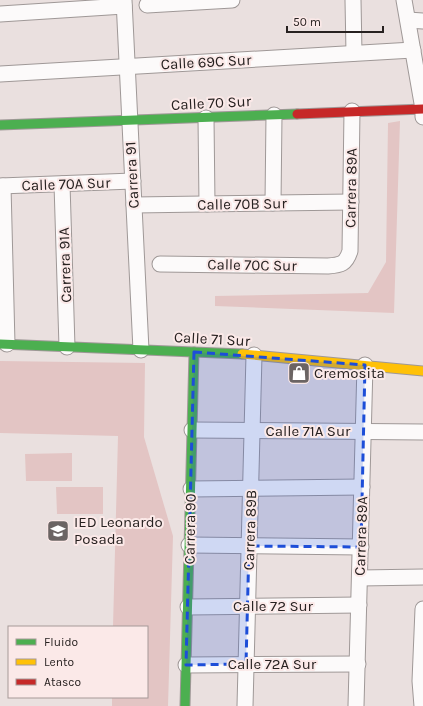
<svg xmlns="http://www.w3.org/2000/svg" width="423" height="706" font-family="Karla,sans-serif">
<style>
.green{fill:#e3c5c4}
.lines{fill:none;stroke-linecap:round;stroke-linejoin:round}
.street-casing{stroke:#9f9897;stroke-width:17}
.fast-casing{stroke:#9f9897;stroke-width:11}
.slow-casing{stroke:#9f9897;stroke-width:11}
.jam-casing{stroke:#9f9897;stroke-width:11}
.street{stroke:#fcfafa;stroke-width:15}
.fast{stroke:#4caf50;stroke-width:9}
.slow{stroke:#ffc107;stroke-width:9}
.jam{stroke:#c62828;stroke-width:9}
.marked{fill:#1d4ed8;fill-opacity:0.2;stroke:#1d4ed8;stroke-width:3;stroke-dasharray:8 5;stroke-linejoin:round}
.labels{text-anchor:middle;stroke-width:4;stroke-linejoin:round;paint-order:stroke}
.street-label{font-size:15px;fill:#272120;stroke:#fbe9e8}
.poi-label{font-size:15px;fill:#272120;stroke:#fbe9e8;text-anchor:start}
</style>
<rect width="100%" height="100%" fill="#eae0df"/>
<g class="green">
<path d="M 400,121 L 394,313 L 215,306 L 215,296 L 368,293 L 386,262 L 388,123 Z"/>
<path d="M 0,361 L 145,363 L 144,437 L 173,536 L 168,706 L 112,706 L 112,697 L 147,697 L 147,627 L 113,627 L 118,436 L 0,433 Z"/>
<path d="M 72,453 L 72,481 L 26,481 L 25,454 Z"/>
<path d="M 56,487 L 103,487 L 103,514 L 57,514 Z"/>
</g>
<g class="lines">
<g class="street-casing">
<g id="street">
<path d="M 124,0 L 141,350"/>
<path d="M 353,0 L 354,53"/>
<path d="M 404,0 L 423,109 L 423,117"/>
<path d="M 147,5 L 232,0"/>
<path d="M 0,14 L 124,6"/>
<path d="M 408,20 L 423,21"/>
<path d="M 0,74 L 413,50"/>
<path d="M 206,118 L 207,204"/>
<path d="M 62,184 L 67,347"/>
<path d="M 0,186 L 133,181"/>
<path d="M 3,186 L 7,344"/>
<path d="M 273,203 L 274,115"/>
<path d="M 134,205 L 351,202"/>
<path d="M 160,264 L 328,266 C 341,265 346,264 350,251 L 352,111"/>
<path d="M 192,430 L 423,432"/>
<path d="M 191,489 L 362,487"/>
<path d="M 189,545 L 361,547"/>
<path d="M 360,578 L 423,577"/>
<path d="M 188,607 L 359,605"/>
<path d="M 186,665 L 358,664"/>
<path d="M 245,706 L 254,355"/>
<path d="M 356,706 L 365,365"/>
<path d="M 422,706 L 420,681 L 423,609"/>
</g>
</g>
<g class="fast-casing">
<g id="fast">
<path d="M 0,125 L 297,114"/>
<path d="M 0,344 L 242,354"/>
<path d="M 185,706 L 194,352"/>
</g>
</g>
<g class="slow-casing">
<path id="slow" d="M 242,354 L 423,371"/>
</g>
<g class="jam-casing">
<path id="jam" d="M 297,114 L 423,109"/>
</g>
<use href="#street" class="street"/>
<use href="#fast" class="fast"/>
<use href="#slow" class="slow"/>
<use href="#jam" class="jam"/>
</g>
<path class="marked" d="M 194,352 L 365,365 L 361,547 L 249,546 L 246,664 L 186,665 Z"/>
<defs>
<g id="shop-square" transform="scale(1.15)"><rect x="-9" y="-9" width="18" height="18" rx="4" fill="#6b6463" stroke="#fbe9e8"/><path d="M-5-2.5h2.3a2.7 3.5 0 0 1 5.4 0H5L5.5 6h-11ZM-1.5-2.5h3a1.5 2.3 0 0 0-3 0Z" fill="#fff"/></g>
<g id="school-square" transform="scale(1.15)"><rect x="-9" y="-9" width="18" height="18" rx="4" fill="#6b6463" stroke="#fbe9e8"/><path d="M0-5L7-2L0 1L-7-2ZM-4 1L0 2.5L4 1V4Q0 6-4 4Z" fill="#fff"/></g>
</defs>
<g fill-rule="evenodd">
<use href="#shop-square" x="299" y="373"/>
<use href="#school-square" x="58" y="531"/>
</g>
<g class="labels">
<g class="street-label">
<text transform="translate(206 62) rotate(-3)" y="5">Calle 69C Sur</text>
<text transform="translate(211 103) rotate(-3)" y="5">Calle 70 Sur</text>
<text transform="translate(132 175) rotate(-93)" y="5">Carrera 91</text>
<text transform="translate(66 184) rotate(-2)" y="5">Calle 70A Sur</text>
<text transform="translate(351 188) rotate(-89)" y="5">Carrera 89A</text>
<text transform="translate(242 204) rotate(-1)" y="5">Calle 70B Sur</text>
<text transform="translate(65 265) rotate(-92)" y="5">Carrera 91A</text>
<text transform="translate(252 265) rotate(1)" y="5">Calle 70C Sur</text>
<text transform="translate(212 339) rotate(3)" y="5">Calle 71 Sur</text>
<text x="308" y="436">Calle 71A Sur</text>
<text transform="translate(190 529) rotate(-89)" y="5">Carrera 90</text>
<text transform="translate(250 530) rotate(-88)" y="5">Carrera 89B</text>
<text transform="translate(361 536) rotate(-88)" y="5">Carrera 89A</text>
<text x="273" y="611">Calle 72 Sur</text>
<text x="272" y="669">Calle 72A Sur</text>
</g>
<g class="poi-label">
<text x="314" y="378">Cremosita</text>
<text x="74" y="527">IED Leonardo<tspan x="74" dy="17">Posada</tspan></text>
</g>
</g>
<rect x="8" y="626" width="140" height="72" fill="#fbe9e8" stroke="#a69998"/>
<rect x="16" y="639" width="20" height="6" fill="#4caf50" stroke="#a69998"/>
<text x="44" y="646" font-size="12" fill="#272120">Fluido</text>
<rect x="16" y="659" width="20" height="6" fill="#ffc107" stroke="#a69998"/>
<text x="44" y="666" font-size="12" fill="#272120">Lento</text>
<rect x="16" y="679" width="20" height="6" fill="#c62828" stroke="#a69998"/>
<text x="44" y="686" font-size="12" fill="#272120">Atasco</text>
<path d="M287 26v6h96v-6" fill="none" stroke="#272120" stroke-width="2"/>
<text x="293" y="26" font-size="12" fill="#272120" stroke="#fbe9e8" stroke-width="3" paint-order="stroke">50 m</text>
</svg>
